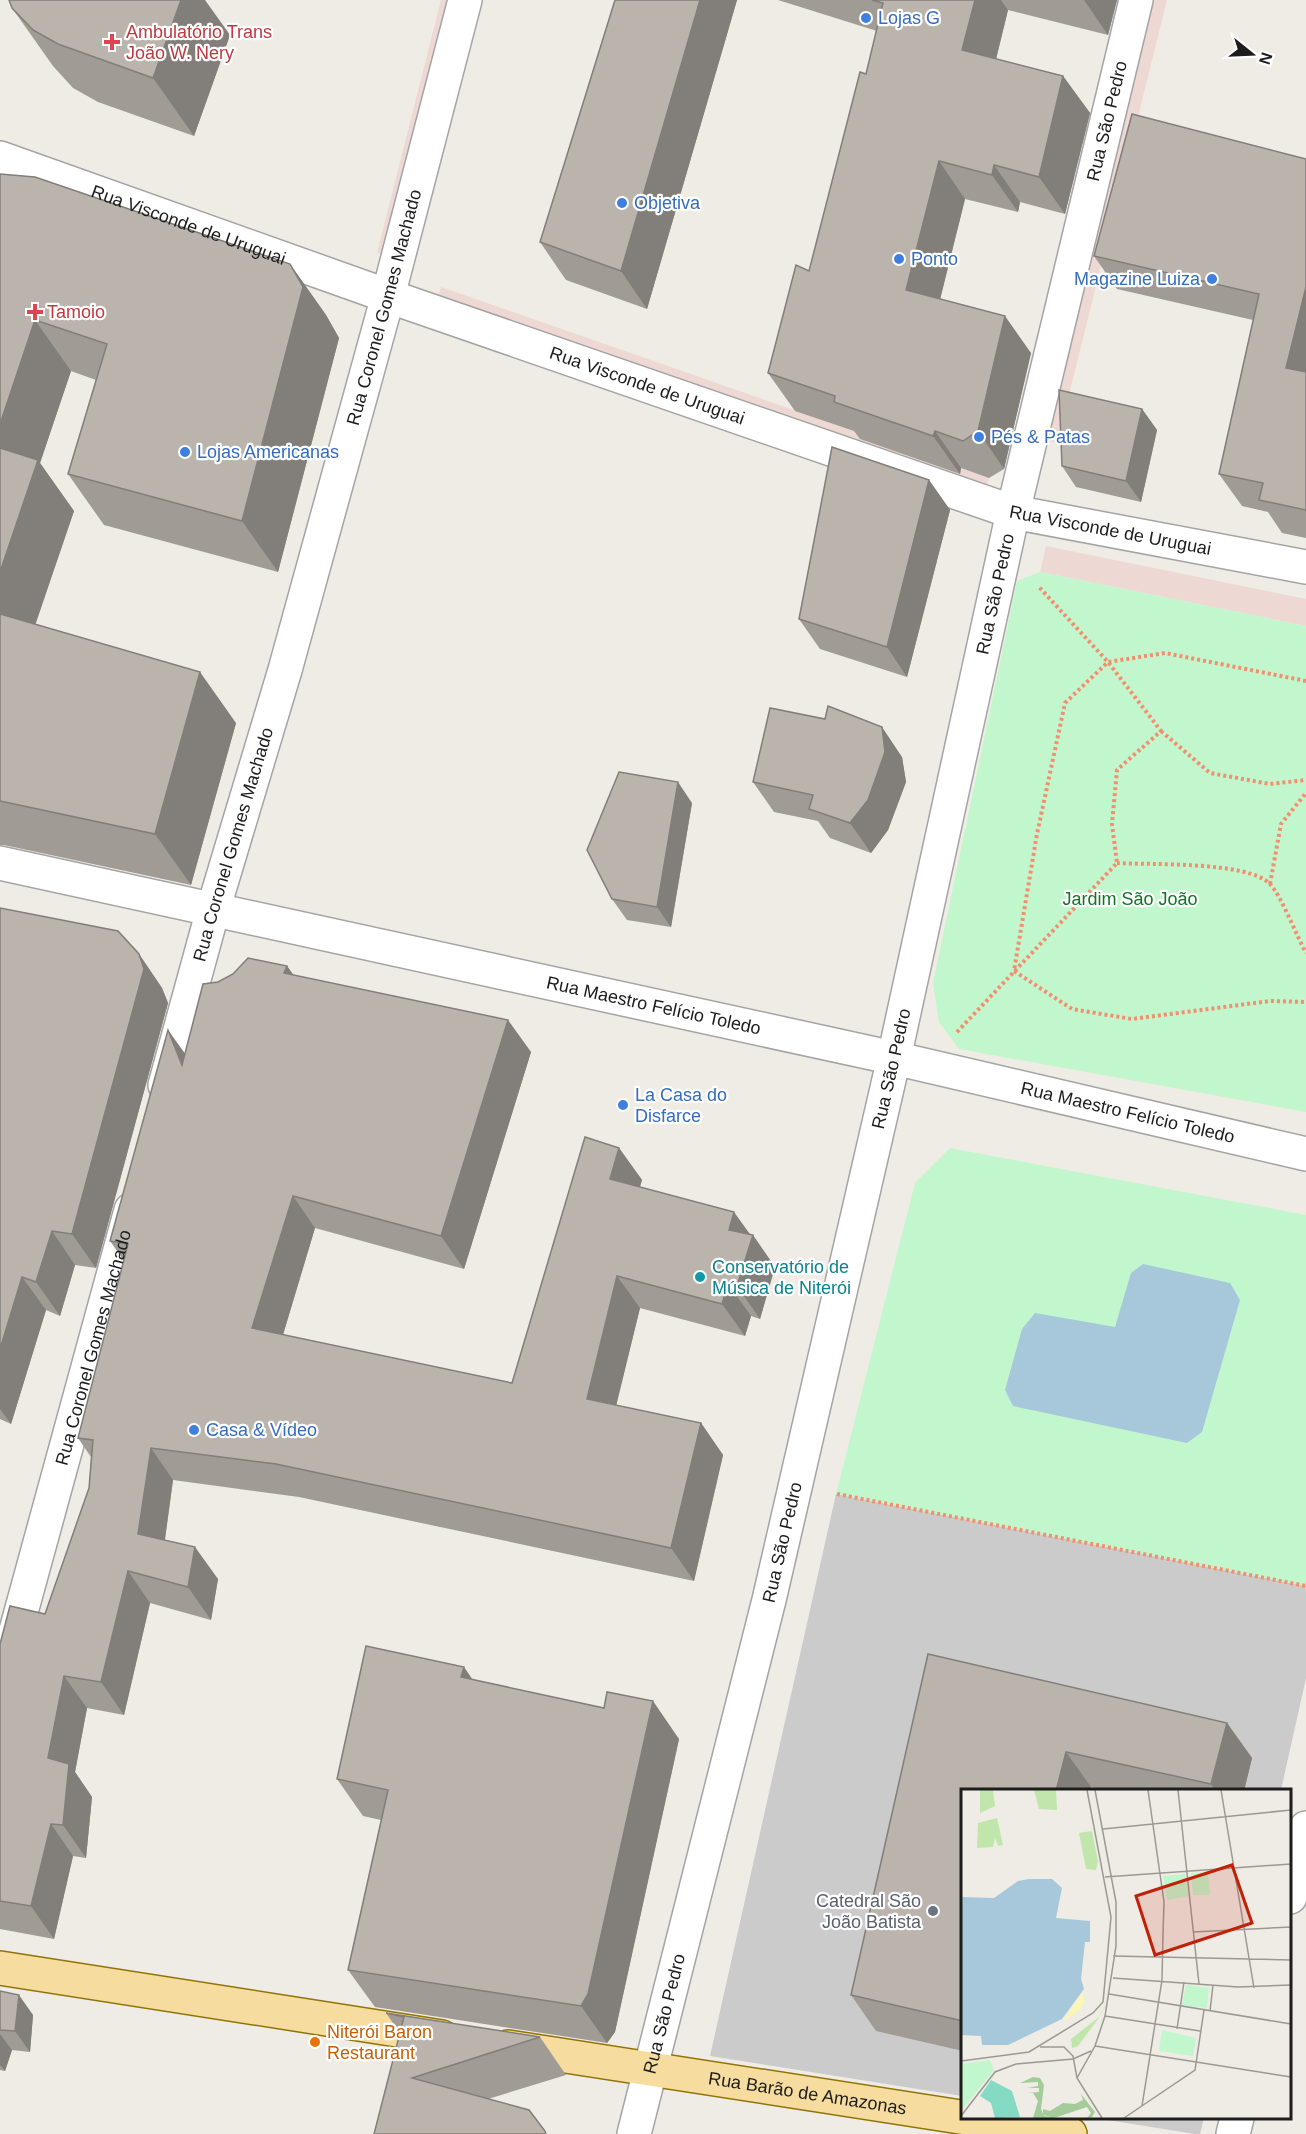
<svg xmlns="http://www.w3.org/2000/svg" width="1306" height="2134" font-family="Arial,sans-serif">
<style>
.commercial{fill:#eed8d4}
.religious{fill:#cbcbcb}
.park{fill:#c2f7cd}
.water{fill:#a6c8da}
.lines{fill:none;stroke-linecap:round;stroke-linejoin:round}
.minor-casing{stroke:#a4a4a4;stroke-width:36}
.major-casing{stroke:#907407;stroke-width:36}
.path{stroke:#f38e70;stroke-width:4;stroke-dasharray:3 3;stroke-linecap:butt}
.minor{stroke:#fff;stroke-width:33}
.major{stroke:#f7dca0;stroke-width:33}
.wall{fill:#a09b95}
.shaded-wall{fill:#827e79}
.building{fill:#bab4ad;stroke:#827e79;stroke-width:1.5}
.shop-dot{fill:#3f7fe0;stroke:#fff;stroke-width:2}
.health-dot{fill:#e0444e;stroke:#fff;stroke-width:2}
.culture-dot{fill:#0f9aa8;stroke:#fff;stroke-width:2}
.worship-dot{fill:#6b7280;stroke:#fff;stroke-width:2}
.food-dot{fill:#e8710a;stroke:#fff;stroke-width:2}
.labels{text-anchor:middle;stroke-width:4.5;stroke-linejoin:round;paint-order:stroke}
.shop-label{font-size:18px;fill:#366cbe;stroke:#fff;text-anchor:start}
.health-label{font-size:18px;fill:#be3a42;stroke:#fff;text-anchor:start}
.street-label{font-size:18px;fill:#1d1d1d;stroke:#fff}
.park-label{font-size:18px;fill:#107626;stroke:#fff}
.culture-label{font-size:18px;fill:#0d838f;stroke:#fff;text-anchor:start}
.worship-label{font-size:18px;fill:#5b616d;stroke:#fff;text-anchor:end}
.food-label{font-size:18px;fill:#c56008;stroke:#fff;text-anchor:start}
.inset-river{fill:none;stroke:#a6c8da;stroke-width:3}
.inset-road{fill:none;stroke:#9a9994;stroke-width:1.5}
.view{fill:#c12009;fill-opacity:0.15;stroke:#c12009;stroke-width:3}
.inset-edge{fill:none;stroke:#1d1d1d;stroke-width:3}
</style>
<rect width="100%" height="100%" fill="#eeece4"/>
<g class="commercial">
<path d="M 441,0 L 463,0 L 397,259 L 377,253 Z"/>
<path d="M 1148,0 L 1167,0 L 1057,443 L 1036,439 Z"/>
<path d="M 441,287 L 989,478 L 981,501 L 434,310 Z"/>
<path d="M 1046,546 L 1306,599 L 1306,626 L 1040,572 Z"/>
</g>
<g class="religious">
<path d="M 836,1494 L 1306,1586 L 1306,1678 L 1281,1790 L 962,1790 L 962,2096 L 710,2056 Z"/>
<path d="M 1095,2118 L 1204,2118 L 1200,2134 L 1195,2134 Z"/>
</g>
<g class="park">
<path d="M 1040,572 L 1306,626 L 1306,1112 L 959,1049 L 939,1022 L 933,983 L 1017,581 Z"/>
<path d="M 950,1148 L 1306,1215 L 1306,1586 L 836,1494 L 915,1183 Z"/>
</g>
<path class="water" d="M 1143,1264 L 1230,1283 L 1240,1300 L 1202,1432 L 1187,1443 L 1013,1406 L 1005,1390 L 1022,1329 L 1035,1313 L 1115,1327 L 1131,1273 Z"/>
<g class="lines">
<g class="minor-casing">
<g id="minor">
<path id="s1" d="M 0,158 L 388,296 L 1013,512 L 1306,567"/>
<path id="s2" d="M 0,863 L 894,1058 L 1306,1154"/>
<path id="s3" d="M 165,1085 L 213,910 L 285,670 L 388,296 L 465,0"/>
<path id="s4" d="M 0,1689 L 131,1210"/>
<path d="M 1290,1897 L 1306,1828"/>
<path id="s5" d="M 634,2134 L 769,1600 L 894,1058 L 1013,512 L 1136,0"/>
<path d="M 1233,2134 L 1237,2118"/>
</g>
</g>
<g class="major-casing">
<g id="major">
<path d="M 0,1968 L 442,2037"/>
<path id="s6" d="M 508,2047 L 1070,2134"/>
</g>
</g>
<g class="path">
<path d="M 1306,681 L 1165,653 L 1108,662 L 1065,703 L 1037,834 L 1014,971 L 1072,1009 L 1132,1019 L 1270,1001 L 1306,1002"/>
<path d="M 1161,731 L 1210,773 L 1270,784 L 1306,780"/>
<path d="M 1117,863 C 1150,865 1248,861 1270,884 C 1281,895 1297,937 1306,953"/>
<path d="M 1270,884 L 1281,824 L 1306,793"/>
<path d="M 957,1032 L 1117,863 L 1112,824 L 1117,770 L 1161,731 L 1108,662 L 1038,586"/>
<path d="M 837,1494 L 1306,1586"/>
</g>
<use href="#minor" class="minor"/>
<use href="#major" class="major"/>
</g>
<g class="wall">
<path d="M 615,0 L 737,0 L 647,309 L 566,280 L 540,242 Z"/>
<path d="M 778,0 L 1117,0 L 1108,35 L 1008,10 L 996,59 L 1063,76 L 1090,113 L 1065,214 L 1020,202 L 1018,212 L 965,199 L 940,299 L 1031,353 L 1004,469 L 989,478 L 961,468 L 960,474 L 860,439 L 854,431 L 795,411 L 768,373 L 809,271 L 866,74 L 877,31 Z"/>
<path d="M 12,8 L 230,35 L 194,136 L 98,102 L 73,88 L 53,66 Z"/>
<path d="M 1306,159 L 1306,538 L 1282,533 L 1268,512 L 1242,506 L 1219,474 L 1253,320 L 1117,289 L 1094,256 Z"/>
<path d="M 0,174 L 290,264 L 326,315 L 339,338 L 278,572 L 104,525 L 68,474 L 96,380 L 71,371 L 40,463 L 74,511 L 35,624 L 236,723 L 191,885 L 4,845 L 0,845 Z"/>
<path d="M 1142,409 L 1157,430 L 1141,502 L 1076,487 L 1062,466 Z"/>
<path d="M 929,480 L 950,510 L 907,677 L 820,649 L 799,619 Z"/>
<path d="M 902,757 L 906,782 L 888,830 L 871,853 L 830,838 L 818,821 L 774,812 L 753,782 Z"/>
<path d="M 692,803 L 671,927 L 627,920 L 612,899 Z"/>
<path d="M 0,908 L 139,954 L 162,988 L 168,1003 L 96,1268 L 75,1265 L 60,1316 L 46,1310 L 11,1424 L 0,1419 Z"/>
<path d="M 287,966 L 293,975 L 531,1052 L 464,1269 L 315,1228 L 283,1335 L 512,1383 L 619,1148 L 642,1180 L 640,1187 L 750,1234 L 775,1267 L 760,1319 L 751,1316 L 745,1336 L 640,1308 L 616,1405 L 701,1423 L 723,1455 L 694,1581 L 299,1497 L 173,1480 L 165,1540 L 218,1579 L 211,1620 L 150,1603 L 124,1715 L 87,1708 L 75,1772 L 92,1797 L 86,1858 L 73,1856 L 54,1939 L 0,1929 L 0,1644 L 45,1614 L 89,1488 L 91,1457 L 78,1438 L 124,1261 L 110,1241 L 185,1053 L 218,982 Z"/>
<path d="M 928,1654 L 1227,1723 L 1252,1758 L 1244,1791 L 1105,1791 L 1091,1787 L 1090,1791 L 963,1791 L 963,2051 L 876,2031 L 851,1995 Z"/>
<path d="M 472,1679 L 679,1739 L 615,2032 L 607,2043 L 375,2007 L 348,1970 L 381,1820 L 363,1816 L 337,1779 Z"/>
<path d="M 0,1991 L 33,2015 L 30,2052 L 12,2050 L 5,2071 L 0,2070 Z"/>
<path d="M 386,2013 L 540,2037 L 566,2075 L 374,2134 L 400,2033 Z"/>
</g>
<g class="shaded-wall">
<path d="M 181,0 L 205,0 L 230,35 L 194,136 L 153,78 Z"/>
<path d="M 700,0 L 737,0 L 647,309 L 621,271 Z"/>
<path d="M 975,0 L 1001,0 L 1008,10 L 989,88 L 962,50 Z"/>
<path d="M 1084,0 L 1117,0 L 1108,35 Z"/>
<path d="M 1063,76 L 1090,113 L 1065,214 L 1039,177 Z"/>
<path d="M 939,161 L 965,199 L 933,328 L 906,290 Z"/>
<path d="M 994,165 L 1020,202 L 1018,212 L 992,175 Z"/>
<path d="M 290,264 L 326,315 L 339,338 L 278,572 L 242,521 Z"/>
<path d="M 1306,287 L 1306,396 L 1286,368 Z"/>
<path d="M 1005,316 L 1031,353 L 1004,469 L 978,431 Z"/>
<path d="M 35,320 L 71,371 L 40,463 L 74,511 L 23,661 L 0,629 L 0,424 Z"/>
<path d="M 1142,409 L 1157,430 L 1141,502 L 1126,481 Z"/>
<path d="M 935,431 L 961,468 L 960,474 L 933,436 Z"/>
<path d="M 929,480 L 950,510 L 907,677 L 887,647 Z"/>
<path d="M 200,672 L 236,723 L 191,885 L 155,834 Z"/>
<path d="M 882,727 L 902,757 L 906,782 L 888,830 L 871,853 L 850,823 Z"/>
<path d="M 678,782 L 692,803 L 671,927 L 657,907 Z"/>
<path d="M 139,954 L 162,988 L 168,1003 L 96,1268 L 72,1234 Z"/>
<path d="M 287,966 L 310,998 L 284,973 Z"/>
<path d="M 508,1020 L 531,1052 L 464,1269 L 441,1236 Z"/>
<path d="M 168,1030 L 191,1062 L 182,1065 Z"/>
<path d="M 619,1148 L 642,1180 L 632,1211 L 610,1179 Z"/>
<path d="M 293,1196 L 315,1228 L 275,1361 L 252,1328 Z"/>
<path d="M 734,1212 L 752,1237 L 753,1235 L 775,1267 L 760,1319 L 737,1286 L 729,1230 Z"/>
<path d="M 52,1231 L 75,1265 L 60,1316 L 36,1282 Z"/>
<path d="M 617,1276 L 640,1308 L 610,1431 L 587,1399 Z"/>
<path d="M 22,1277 L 46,1310 L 11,1424 L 0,1409 L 0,1349 Z"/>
<path d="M 728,1284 L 751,1316 L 745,1336 L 722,1304 Z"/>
<path d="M 701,1423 L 723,1455 L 694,1581 L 671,1548 Z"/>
<path d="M 151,1448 L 173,1480 L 161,1567 L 138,1534 Z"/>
<path d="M 195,1547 L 218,1579 L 211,1620 L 188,1587 Z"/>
<path d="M 128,1571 L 150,1603 L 124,1715 L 101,1682 Z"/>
<path d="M 464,1667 L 490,1705 L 461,1677 Z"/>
<path d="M 64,1676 L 87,1708 L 75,1772 L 92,1797 L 86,1858 L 63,1825 L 48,1758 Z"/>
<path d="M 653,1701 L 679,1739 L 615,2032 L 607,2043 L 581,2006 Z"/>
<path d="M 1227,1723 L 1252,1758 L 1244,1791 L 1216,1791 L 1211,1784 Z"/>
<path d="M 1066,1752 L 1091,1787 L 1090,1791 L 1056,1791 Z"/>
<path d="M 51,1824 L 73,1856 L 54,1939 L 31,1906 Z"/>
<path d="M 19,1995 L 33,2015 L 30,2052 L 15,2031 Z"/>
<path d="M 0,2034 L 12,2050 L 5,2071 L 0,2065 Z"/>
</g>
<g class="building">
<path d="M 9,0 L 181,0 L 153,78 L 58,44 L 33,30 L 12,8 Z"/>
<path d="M 615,0 L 700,0 L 621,271 L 540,242 Z"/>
<path d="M 872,0 L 975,0 L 962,50 L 1063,76 L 1039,177 L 994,165 L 992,175 L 939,161 L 906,290 L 1005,316 L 978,431 L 963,441 L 935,431 L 933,436 L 834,402 L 835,396 L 768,373 L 796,265 L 809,271 L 860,72 L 866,74 L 883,3 Z"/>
<path d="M 1132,114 L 1306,159 L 1306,287 L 1286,368 L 1306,372 L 1306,510 L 1259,500 L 1263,483 L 1219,474 L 1259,294 L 1094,256 Z"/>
<path d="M 0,174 L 35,177 L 290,264 L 303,287 L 242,521 L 68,474 L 107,344 L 35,320 L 0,424 Z"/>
<path d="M 1059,390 L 1142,409 L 1126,481 L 1062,466 Z"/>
<path d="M 832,447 L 929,480 L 887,647 L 799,619 Z"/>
<path d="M 0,448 L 38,460 L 0,572 Z"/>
<path d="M 0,614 L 200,672 L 155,834 L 0,801 Z"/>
<path d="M 828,706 L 882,727 L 885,752 L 868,800 L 850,823 L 809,809 L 813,795 L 753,782 L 770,708 L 825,719 Z"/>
<path d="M 619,772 L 678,782 L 657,907 L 612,899 L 587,850 Z"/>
<path d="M 0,908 L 118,931 L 139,954 L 144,969 L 72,1234 L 52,1231 L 36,1282 L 22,1277 L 0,1349 Z"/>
<path d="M 248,958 L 287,966 L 284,973 L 508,1020 L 441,1236 L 293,1196 L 252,1328 L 512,1383 L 585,1137 L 619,1148 L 610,1179 L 734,1212 L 729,1230 L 753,1235 L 737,1286 L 728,1284 L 722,1304 L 617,1276 L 587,1399 L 701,1423 L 671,1548 L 276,1464 L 151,1448 L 138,1534 L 195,1547 L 188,1587 L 128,1571 L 101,1682 L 64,1676 L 48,1758 L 69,1764 L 63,1825 L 51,1824 L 31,1906 L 0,1901 L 0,1644 L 10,1606 L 45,1614 L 89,1488 L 93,1440 L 78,1438 L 128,1244 L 110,1241 L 168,1030 L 182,1065 L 203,984 L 218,982 L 233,974 Z"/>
<path d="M 366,1646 L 464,1667 L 461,1677 L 604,1708 L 607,1692 L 653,1701 L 588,1994 L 581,2006 L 348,1970 L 388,1790 L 337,1779 Z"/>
<path d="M 928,1654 L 1227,1723 L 1211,1784 L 1066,1752 L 1056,1791 L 963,1791 L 963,2021 L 851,1995 Z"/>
<path d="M 0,1991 L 19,1995 L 15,2031 L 0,2030 Z"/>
<path d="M 386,2013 L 540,2037 L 412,2078 L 529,2110 L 545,2131 L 546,2134 L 374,2134 L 404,2017 Z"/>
</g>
<g class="shop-dot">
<circle cx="866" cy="18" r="6"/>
<circle cx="622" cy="203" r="6"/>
<circle cx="899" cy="259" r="6"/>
<circle cx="1212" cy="279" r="6"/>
<circle cx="979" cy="437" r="6"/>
<circle cx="185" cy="452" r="6"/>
<circle cx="623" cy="1105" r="6"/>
<circle cx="194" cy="1430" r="6"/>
</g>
<g class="health-dot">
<path d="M109 33h6v6h6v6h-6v6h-6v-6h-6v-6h6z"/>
<path d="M32 303h6v6h6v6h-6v6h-6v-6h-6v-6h6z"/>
</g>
<circle class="culture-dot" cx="700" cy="1277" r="6"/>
<circle class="worship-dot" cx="933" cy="1911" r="6"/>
<circle class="food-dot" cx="315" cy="2042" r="6"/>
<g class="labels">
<g class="shop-label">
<text x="878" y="24">Lojas G</text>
<text x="634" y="209">Objetiva</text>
<text x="911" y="265">Ponto</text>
<text x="1200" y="285" text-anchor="end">Magazine Luiza</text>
<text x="991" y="443">Pés &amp; Patas</text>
<text x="197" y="458">Lojas Americanas</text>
<text x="635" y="1101">La Casa do<tspan x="635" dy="21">Disfarce</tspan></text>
<text x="206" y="1436">Casa &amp; Vídeo</text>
</g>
<g class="health-label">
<text x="126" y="38">Ambulatório Trans<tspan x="126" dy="21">João W. Nery</tspan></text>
<text x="47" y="318">Tamoio</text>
</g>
<g class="street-label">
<text dy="6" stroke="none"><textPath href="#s5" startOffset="2068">Rua São Pedro</textPath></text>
<text dy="6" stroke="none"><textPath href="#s1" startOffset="200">Rua Visconde de Uruguai</textPath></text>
<text dy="6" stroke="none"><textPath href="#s3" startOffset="808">Rua Coronel Gomes Machado</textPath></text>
<text dy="6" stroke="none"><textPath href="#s1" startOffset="686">Rua Visconde de Uruguai</textPath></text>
<text dy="6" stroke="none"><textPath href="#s1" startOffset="1172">Rua Visconde de Uruguai</textPath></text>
<text dy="6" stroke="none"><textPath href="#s5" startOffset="1582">Rua São Pedro</textPath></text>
<text dy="6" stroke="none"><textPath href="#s3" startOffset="250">Rua Coronel Gomes Machado</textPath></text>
<text dy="6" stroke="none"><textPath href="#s2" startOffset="669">Rua Maestro Felício Toledo</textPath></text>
<text dy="6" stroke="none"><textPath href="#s5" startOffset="1096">Rua São Pedro</textPath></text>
<text dy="6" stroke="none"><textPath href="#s2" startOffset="1155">Rua Maestro Felício Toledo</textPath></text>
<text dy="6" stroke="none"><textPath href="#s4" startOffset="354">Rua Coronel Gomes Machado</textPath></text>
<text dy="6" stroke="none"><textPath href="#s5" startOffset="610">Rua São Pedro</textPath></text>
<text dy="6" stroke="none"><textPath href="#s5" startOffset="124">Rua São Pedro</textPath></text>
<text dy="6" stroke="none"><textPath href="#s6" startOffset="303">Rua Barão de Amazonas</textPath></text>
</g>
<g class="park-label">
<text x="1130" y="905">Jardim São João</text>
</g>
<g class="culture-label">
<text x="712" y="1273">Conservatório de<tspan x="712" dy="21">Música de Niterói</tspan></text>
</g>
<g class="worship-label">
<text x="921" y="1907">Catedral São<tspan x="921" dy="21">João Batista</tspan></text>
</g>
<g class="food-label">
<text x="327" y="2038">Niterói Baron<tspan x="327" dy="21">Restaurant</tspan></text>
</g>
</g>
<g transform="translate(961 1789)">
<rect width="330" height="330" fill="#eeece4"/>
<path d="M 19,1 L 32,1 L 34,17 L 19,24 ZM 73,1 L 95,1 L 96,21 L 78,20 ZM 36,29 L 42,56 L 37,57 L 34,49 L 32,58 L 16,59 L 17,34 ZM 131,42 L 137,72 L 135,81 L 125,80 L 118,44 ZM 145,214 L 142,221 L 137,230 L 117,257 L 111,259 L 110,250 L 138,228 Z" fill="#c1e6ac"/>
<path d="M 72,288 L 79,289 L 83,296 L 80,320 L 83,327 L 90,328 L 82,326 L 82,320 L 89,322 L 102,314 L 114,315 L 122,311 L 120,305 L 134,323 L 131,328 L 126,329 L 130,324 L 126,318 L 93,329 L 72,329 L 77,312 L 72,304 L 66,304 L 78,303 L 78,299 L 66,299 L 77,297 L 77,293 L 59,294 Z" fill="#a3cc9a"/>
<path d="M 121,204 L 124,212 L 117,223 L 102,232 Z" fill="#fbf6b5"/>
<path d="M 247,83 L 249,106 L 232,106 L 230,84 ZM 224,85 L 228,107 L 206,111 L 202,87 ZM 225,196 L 248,199 L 246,219 L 221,216 ZM 201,241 L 235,249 L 232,267 L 198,262 ZM 29,271 L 33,281 L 0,322 L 0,275 Z" fill="#c2f7cd"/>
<path d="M 30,291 L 51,302 L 59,328 L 34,329 L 30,314 L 19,307 Z" fill="#85dac4"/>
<path d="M 68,90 L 91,90 L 101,99 L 95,129 L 129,132 L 129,153 L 124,153 L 120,190 L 123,200 L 101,230 L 47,256 L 21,256 L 20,247 L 0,246 L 0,108 L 33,109 L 57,92 Z" fill="#a6c8da"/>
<path class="inset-river" d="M 0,189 L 109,193"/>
<path class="inset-road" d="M 134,1 L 155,113 L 155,157 L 144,227 L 134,257 L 116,289 L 141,329M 217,1 L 238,195M 260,1 L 293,199M 142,40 L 330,21M 144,88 L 330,75M 232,143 L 330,138M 152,167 L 330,171M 152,189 L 277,198 L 330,196M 148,205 L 330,235M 249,222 L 252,196M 144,227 L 239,242M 216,240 L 223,193M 134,257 L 330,288M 79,258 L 103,258 L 112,267 L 116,289M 0,272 L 68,263 L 132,224 L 142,213 L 150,128 L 126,1M 181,317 L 201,191 L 202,144 L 203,113 L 187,1M 0,327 L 34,283 L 55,275 L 112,270 L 130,262M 163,329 L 234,281 L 243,221"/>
<path class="view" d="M 271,76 L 291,134 L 194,166 L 175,107 Z"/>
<rect width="330" height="330" class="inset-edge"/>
</g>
<g transform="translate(1252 54) rotate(108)" stroke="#ffffff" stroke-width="4.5" paint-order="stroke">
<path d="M0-4.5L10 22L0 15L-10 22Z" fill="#1d1d1d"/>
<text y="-9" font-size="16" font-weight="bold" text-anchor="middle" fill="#1d1d1d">N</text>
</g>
</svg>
